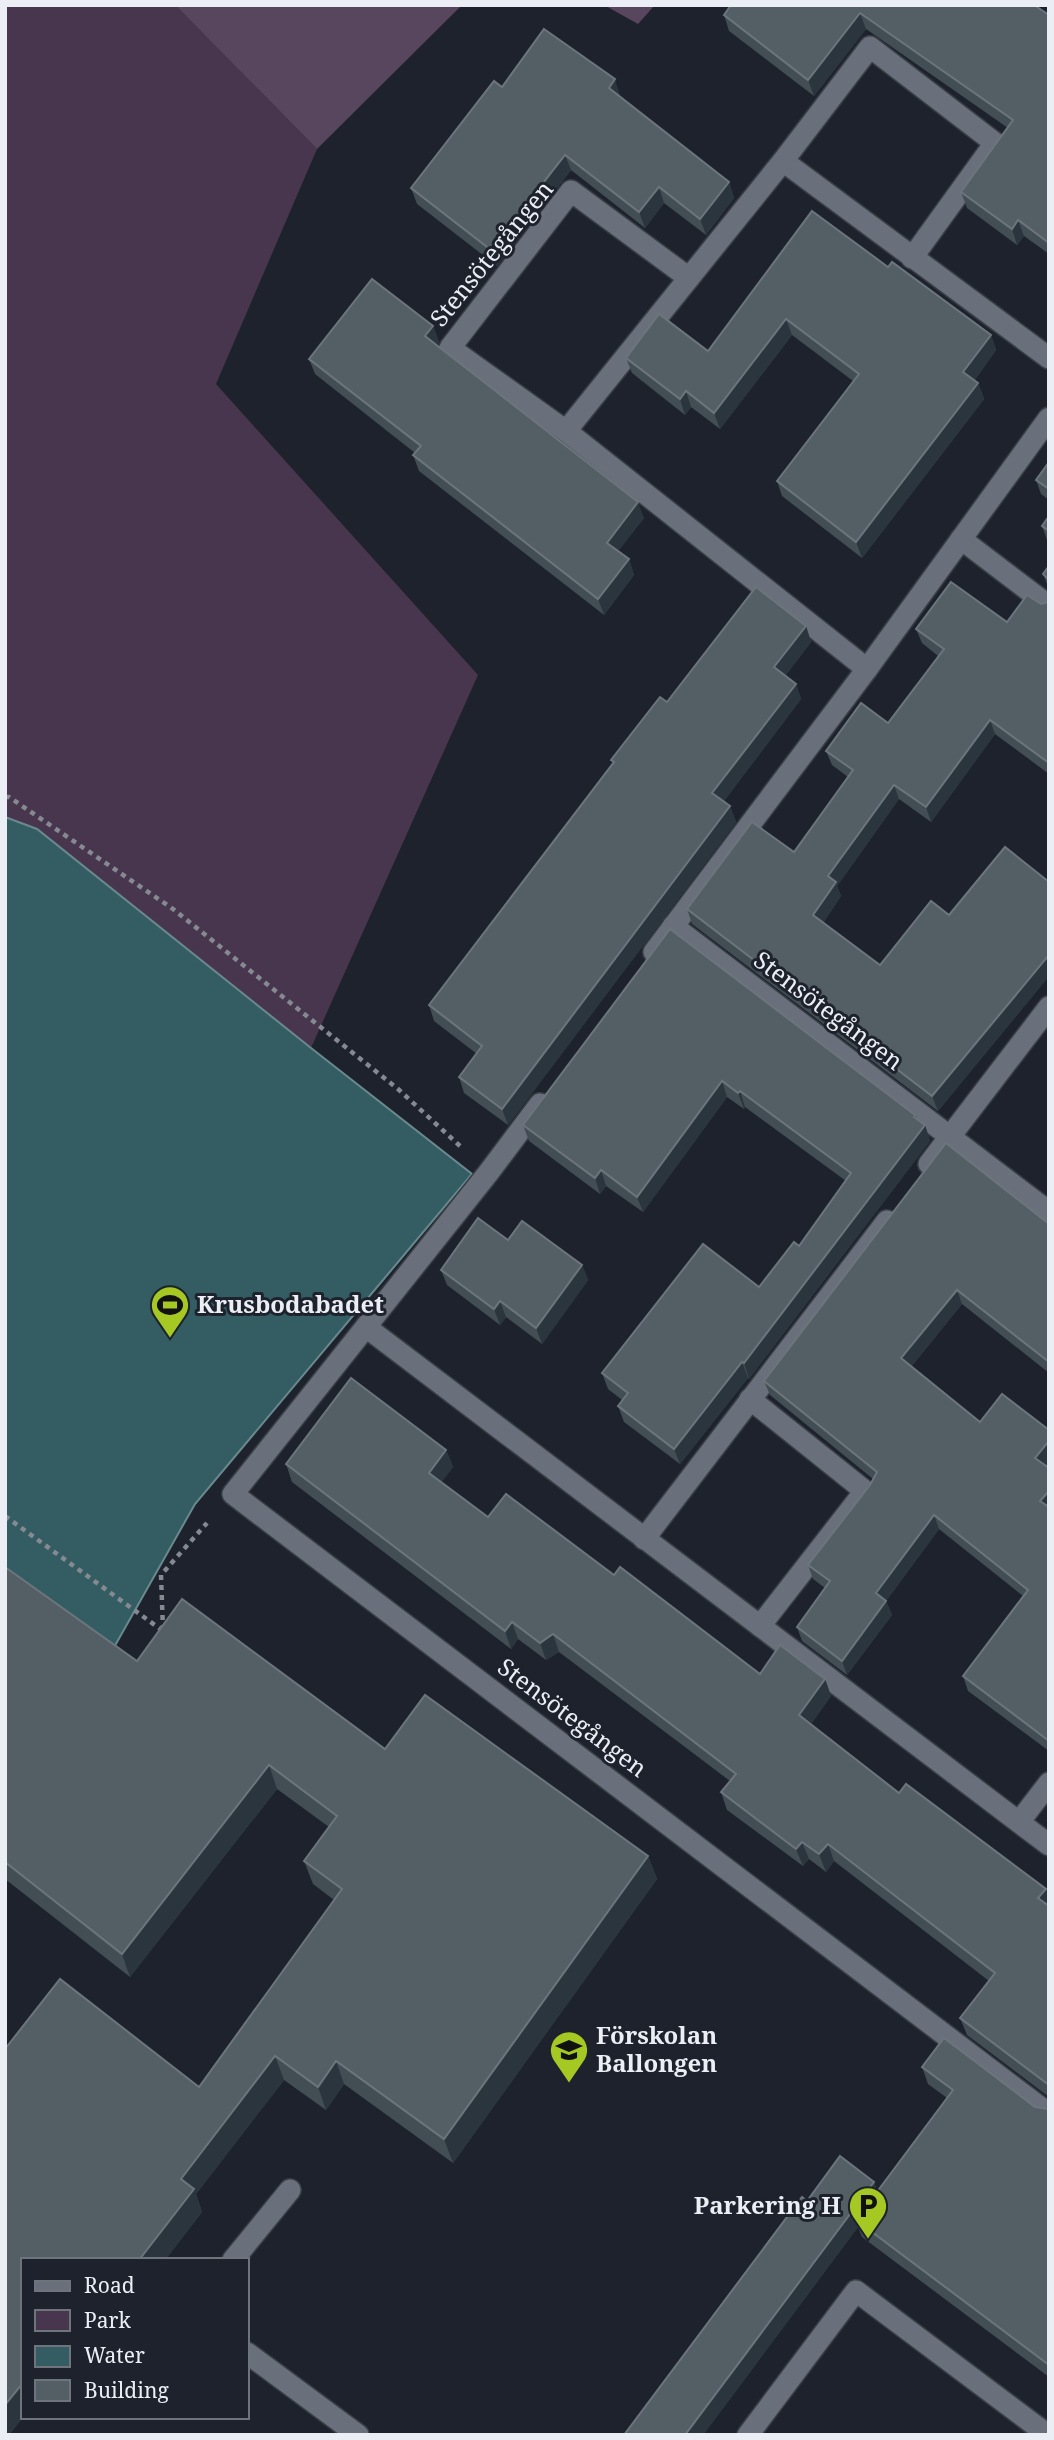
<svg xmlns="http://www.w3.org/2000/svg" width="1054" height="2440" font-family="'Noto Serif',serif">
<style>
.green{fill:#48364e}
.forest{fill:#58455e}
.water{fill:#335d63;stroke:#6a898f;stroke-width:2}
.lines{fill:none;stroke-linecap:round;stroke-linejoin:round}
.minor-casing{stroke:#393e46;stroke-width:24}
.path{stroke:#858a92;stroke-width:4.5;stroke-dasharray:5 5;stroke-linecap:butt}
.minor{stroke:#6a707b;stroke-width:21}
.wall{fill:#424d54}
.shaded-wall{fill:#2b353d}
.building{fill:#545f65;stroke:#6c757c;stroke-width:2}
.labels{text-anchor:middle;stroke-width:6;stroke-linejoin:round;paint-order:stroke}
.street-label{font-size:24px;fill:#ebeff5;stroke:#1d222c}
.poi-label{font-size:24px;font-weight:bold;fill:#ebeff5;stroke:#1d222c;text-anchor:start}
</style>
<rect width="100%" height="100%" fill="#1d222c"/>
<path class="green" d="M 5,5 L 175,5 L 317,149 L 216,384 L 478,675 L 311,1048 L 37,829 L 5,817 Z"/>
<g class="forest">
<path d="M 175,5 L 462,5 L 317,149 Z"/>
<path d="M 604,5 L 655,5 L 638,24 Z"/>
</g>
<path class="water" d="M 5,817 L 37,829 L 311,1048 L 472,1174 L 195,1504 L 108,1658 L 5,1585 Z"/>
<g class="lines">
<g class="minor-casing">
<g id="minor">
<path d="M 783,161 L 870,47 L 995,143 L 912,258"/>
<path d="M 566,431 L 450,348 L 571,191 L 689,278"/>
<path d="M 961,539 L 1049,606"/>
<path d="M 867,669 L 566,431 L 783,161 L 1049,358"/>
<path d="M 673,926 L 1049,1212"/>
<path d="M 654,952 L 867,669 L 1049,418"/>
<path d="M 540,1104 L 489,1172 L 233,1494 L 1049,2114"/>
<path d="M 929,1164 L 1049,1007"/>
<path d="M 366,1327 L 1049,1845"/>
<path d="M 750,1399 L 865,1491 L 760,1626"/>
<path d="M 644,1539 L 887,1221"/>
<path d="M 1019,1822 L 1049,1783"/>
<path d="M 233,2260 L 290,2190"/>
<path d="M 247,2353 L 358,2435"/>
<path d="M 748,2435 L 856,2291 L 1048,2435"/>
</g>
</g>
<g class="path">
<path d="M 5,797 L 9,797 L 173,909 L 398,1089 L 460,1146"/>
<path d="M 5,1516 L 163,1631"/>
<path d="M 163,1630 L 161,1575 L 207,1523"/>
</g>
<use href="#minor" class="minor"/>
</g>
<g class="wall">
<path d="M 731,5 L 1049,15 L 1049,254 L 1024,236 L 1017,245 L 967,208 L 961,192 L 1008,128 L 866,29 L 814,96 L 729,31 L 724,15 Z"/>
<path d="M 502,87 L 620,95 L 620,96 L 729,182 L 734,198 L 706,235 L 664,203 L 645,228 L 571,170 L 497,266 L 417,204 L 411,188 Z"/>
<path d="M 888,267 L 991,335 L 996,350 L 974,381 L 978,383 L 984,399 L 862,558 L 782,496 L 777,481 L 853,381 L 792,335 L 720,429 L 691,407 L 685,415 L 632,373 L 626,358 L 708,351 Z"/>
<path d="M 433,326 L 439,342 L 436,345 L 644,518 L 618,551 L 629,559 L 634,575 L 604,615 L 419,471 L 413,455 L 415,453 L 315,374 L 309,359 Z"/>
<path d="M 1049,462 L 1049,500 L 1041,494 L 1036,480 Z"/>
<path d="M 1049,516 L 1049,541 L 1047,540 L 1042,526 Z"/>
<path d="M 1049,566 L 1049,589 L 1043,574 Z"/>
<path d="M 1049,602 L 1049,774 L 995,734 L 931,822 L 899,799 L 837,886 L 841,896 L 823,923 L 880,965 L 949,915 L 1049,882 L 1049,976 L 938,1111 L 692,924 L 687,909 L 794,852 L 848,777 L 832,765 L 826,751 L 888,723 L 938,656 L 922,643 L 916,629 L 1007,622 L 1041,604 Z"/>
<path d="M 806,626 L 811,642 L 785,676 L 796,684 L 801,699 L 724,801 L 730,806 L 736,822 L 508,1125 L 464,1093 L 459,1077 L 477,1054 L 434,1021 L 429,1005 L 613,764 L 611,760 L 667,702 Z"/>
<path d="M 670,929 L 915,1115 L 917,1119 L 925,1125 L 930,1141 L 749,1379 L 748,1378 L 680,1464 L 624,1422 L 618,1406 L 622,1400 L 608,1389 L 602,1373 L 759,1287 L 799,1246 L 846,1181 L 745,1107 L 744,1109 L 727,1097 L 643,1212 L 606,1186 L 600,1194 L 529,1141 L 523,1125 Z"/>
<path d="M 1049,1224 L 1049,1373 L 962,1304 L 911,1367 L 980,1422 L 1049,1430 L 1049,1462 L 1046,1466 L 1049,1468 L 1049,1751 L 968,1691 L 963,1676 L 1023,1596 L 939,1529 L 886,1601 L 892,1615 L 847,1675 L 802,1641 L 797,1627 L 825,1588 L 813,1579 L 808,1565 L 870,1485 L 873,1479 L 770,1395 L 764,1381 Z"/>
<path d="M 508,1240 L 582,1265 L 588,1280 L 542,1344 L 506,1317 L 500,1325 L 447,1285 L 441,1270 Z"/>
<path d="M 446,1450 L 453,1467 L 441,1482 L 488,1517 L 614,1575 L 760,1674 L 825,1679 L 831,1696 L 811,1724 L 899,1793 L 1046,1889 L 1049,1896 L 1049,2097 L 967,2035 L 960,2018 L 989,1981 L 834,1861 L 826,1872 L 809,1859 L 803,1866 L 727,1810 L 721,1792 L 730,1781 L 559,1652 L 546,1660 L 518,1639 L 511,1649 L 292,1482 L 286,1464 Z"/>
<path d="M 5,1567 L 137,1661 L 182,1599 L 385,1749 L 425,1695 L 648,1856 L 657,1879 L 453,2163 L 344,2084 L 326,2110 L 284,2080 L 196,2194 L 202,2212 L 165,2260 L 23,2260 L 23,2417 L 9,2435 L 5,2435 L 5,2049 L 60,1979 L 199,2087 L 334,1900 L 313,1884 L 304,1861 L 329,1827 L 277,1789 L 130,1977 L 5,1879 Z"/>
<path d="M 922,2067 L 1035,2107 L 1047,2109 L 1049,2108 L 1049,2377 L 862,2237 L 858,2227 L 703,2435 L 624,2435 L 807,2201 L 874,2182 L 877,2191 L 947,2098 L 928,2084 Z"/>
</g>
<g class="shaded-wall">
<path d="M 860,13 L 866,29 L 814,96 L 808,80 Z"/>
<path d="M 615,79 L 620,95 L 615,103 L 609,88 Z"/>
<path d="M 565,155 L 571,170 L 497,266 L 491,250 Z"/>
<path d="M 729,182 L 734,198 L 706,235 L 700,219 Z"/>
<path d="M 659,187 L 664,203 L 645,228 L 639,212 Z"/>
<path d="M 1018,220 L 1024,236 L 1017,245 L 1012,229 Z"/>
<path d="M 786,319 L 792,335 L 720,429 L 714,413 Z"/>
<path d="M 433,326 L 439,342 L 431,352 L 425,336 Z"/>
<path d="M 991,335 L 996,350 L 969,388 L 963,372 Z"/>
<path d="M 978,383 L 984,399 L 862,558 L 856,542 Z"/>
<path d="M 686,391 L 691,407 L 685,415 L 680,399 Z"/>
<path d="M 638,502 L 644,518 L 613,558 L 607,543 Z"/>
<path d="M 629,559 L 634,575 L 604,615 L 598,599 Z"/>
<path d="M 806,626 L 811,642 L 780,683 L 774,667 Z"/>
<path d="M 796,684 L 801,699 L 718,809 L 712,793 Z"/>
<path d="M 990,720 L 995,734 L 931,822 L 926,807 Z"/>
<path d="M 894,785 L 899,799 L 837,886 L 841,896 L 818,930 L 813,915 L 828,876 Z"/>
<path d="M 730,806 L 736,822 L 508,1125 L 502,1109 Z"/>
<path d="M 1049,955 L 1049,976 L 938,1111 L 932,1096 Z"/>
<path d="M 722,1081 L 727,1097 L 643,1212 L 637,1197 Z"/>
<path d="M 740,1091 L 745,1107 L 744,1109 L 738,1093 Z"/>
<path d="M 915,1115 L 921,1130 L 925,1125 L 930,1141 L 749,1379 L 744,1363 Z"/>
<path d="M 601,1170 L 606,1186 L 600,1194 L 595,1178 Z"/>
<path d="M 582,1265 L 588,1280 L 542,1344 L 536,1328 Z"/>
<path d="M 957,1290 L 962,1304 L 906,1373 L 901,1358 Z"/>
<path d="M 500,1301 L 506,1317 L 500,1325 L 494,1309 Z"/>
<path d="M 742,1362 L 748,1378 L 680,1464 L 674,1449 Z"/>
<path d="M 1049,1441 L 1049,1462 L 1040,1472 L 1035,1458 Z"/>
<path d="M 446,1450 L 453,1467 L 436,1490 L 429,1473 Z"/>
<path d="M 1049,1491 L 1049,1512 L 1040,1501 Z"/>
<path d="M 934,1515 L 939,1529 L 886,1601 L 892,1615 L 847,1675 L 842,1661 L 876,1593 Z"/>
<path d="M 512,1622 L 518,1639 L 511,1649 L 505,1631 Z"/>
<path d="M 553,1634 L 559,1652 L 546,1660 L 540,1643 Z"/>
<path d="M 825,1679 L 831,1696 L 805,1732 L 799,1715 Z"/>
<path d="M 269,1765 L 277,1789 L 130,1977 L 122,1954 Z"/>
<path d="M 802,1842 L 809,1859 L 803,1866 L 796,1849 Z"/>
<path d="M 828,1844 L 834,1861 L 826,1872 L 819,1854 Z"/>
<path d="M 648,1856 L 657,1879 L 453,2163 L 444,2139 Z"/>
<path d="M 1046,1889 L 1049,1896 L 1049,1910 L 1038,1898 Z"/>
<path d="M 275,2056 L 284,2080 L 196,2194 L 202,2212 L 165,2260 L 139,2260 L 181,2179 Z"/>
<path d="M 336,2061 L 344,2084 L 326,2110 L 318,2087 Z"/>
<path d="M 874,2182 L 880,2198 L 856,2220 L 858,2227 L 703,2435 L 685,2435 Z"/>
<path d="M 23,2383 L 23,2417 L 9,2435 L 5,2435 L 5,2405 Z"/>
</g>
<g class="building">
<path d="M 731,5 L 1034,5 L 1049,15 L 1049,243 L 1018,220 L 1012,229 L 961,192 L 1013,120 L 860,13 L 808,80 L 724,15 Z"/>
<path d="M 544,29 L 615,79 L 609,88 L 729,182 L 700,219 L 659,187 L 639,212 L 565,155 L 491,250 L 411,188 L 494,81 L 502,87 Z"/>
<path d="M 812,211 L 888,267 L 892,262 L 991,335 L 963,372 L 978,383 L 856,542 L 777,481 L 859,374 L 786,319 L 714,413 L 686,391 L 680,399 L 626,358 L 659,314 L 708,351 Z"/>
<path d="M 372,279 L 433,326 L 425,336 L 638,502 L 607,543 L 629,559 L 598,599 L 413,455 L 421,446 L 309,359 Z"/>
<path d="M 1049,462 L 1049,489 L 1036,480 Z"/>
<path d="M 1049,516 L 1049,531 L 1042,526 Z"/>
<path d="M 1049,566 L 1049,580 L 1043,574 Z"/>
<path d="M 951,582 L 1007,622 L 1027,595 L 1041,604 L 1049,602 L 1049,763 L 990,720 L 926,807 L 894,785 L 828,876 L 836,882 L 813,915 L 880,965 L 931,901 L 949,915 L 1005,847 L 1049,882 L 1049,955 L 932,1096 L 687,909 L 752,822 L 794,852 L 853,770 L 826,751 L 861,703 L 888,723 L 944,649 L 916,629 Z"/>
<path d="M 756,587 L 806,626 L 774,667 L 796,684 L 712,793 L 730,806 L 502,1109 L 459,1077 L 482,1046 L 429,1005 L 614,762 L 611,760 L 660,697 L 667,702 Z"/>
<path d="M 670,929 L 915,1115 L 914,1117 L 925,1125 L 744,1363 L 742,1362 L 674,1449 L 618,1406 L 628,1393 L 602,1373 L 703,1244 L 759,1287 L 794,1242 L 799,1246 L 851,1173 L 740,1091 L 738,1093 L 722,1081 L 637,1197 L 601,1170 L 595,1178 L 523,1125 Z"/>
<path d="M 946,1143 L 1049,1224 L 1049,1362 L 957,1290 L 901,1358 L 980,1422 L 1002,1394 L 1049,1430 L 1049,1441 L 1035,1458 L 1049,1468 L 1049,1491 L 1040,1501 L 1049,1507 L 1049,1741 L 963,1676 L 1028,1590 L 934,1515 L 876,1593 L 886,1601 L 842,1661 L 797,1627 L 830,1581 L 808,1565 L 870,1485 L 877,1472 L 764,1381 Z"/>
<path d="M 478,1218 L 508,1240 L 522,1221 L 582,1265 L 536,1328 L 500,1301 L 494,1309 L 441,1270 Z"/>
<path d="M 351,1378 L 446,1450 L 429,1473 L 488,1517 L 506,1494 L 614,1575 L 620,1567 L 760,1674 L 780,1645 L 825,1679 L 799,1715 L 899,1793 L 906,1784 L 1046,1889 L 1038,1898 L 1049,1906 L 1049,2085 L 960,2018 L 995,1973 L 828,1844 L 819,1854 L 802,1842 L 796,1849 L 721,1792 L 736,1774 L 553,1634 L 540,1643 L 512,1622 L 505,1631 L 286,1464 Z"/>
<path d="M 5,1567 L 137,1661 L 182,1599 L 385,1749 L 425,1695 L 648,1856 L 444,2139 L 336,2061 L 318,2087 L 275,2056 L 181,2179 L 194,2189 L 139,2260 L 23,2260 L 23,2383 L 5,2405 L 5,2049 L 60,1979 L 199,2087 L 342,1889 L 304,1861 L 337,1816 L 269,1765 L 122,1954 L 5,1862 Z"/>
<path d="M 944,2038 L 1035,2107 L 1047,2109 L 1049,2108 L 1049,2365 L 856,2220 L 953,2090 L 922,2067 Z"/>
<path d="M 840,2156 L 874,2182 L 685,2435 L 624,2435 L 802,2197 L 807,2201 Z"/>
</g>
<defs>
<g id="stadium-pin" transform="scale(2.0125)"><path d="M0 17L-7.5 6A9.5 9.5 0 1 1 7.5 6Z" fill="#a5c822" stroke="#1d222c"/><path d="M0-5a6.5 5 0 1 0 0 10a6.5 5 0 1 0 0-10ZM-3.5-1.8h7v3.6h-7Z" fill="#111"/></g>
<g id="school-pin" transform="scale(2.0125)"><path d="M0 17L-7.5 6A9.5 9.5 0 1 1 7.5 6Z" fill="#a5c822" stroke="#1d222c"/><path d="M0-5L7-2L0 1L-7-2ZM-4 1L0 2.5L4 1V4Q0 6-4 4Z" fill="#111"/></g>
<g id="parking-pin" transform="scale(2.0125)"><path d="M0 17L-7.5 6A9.5 9.5 0 1 1 7.5 6Z" fill="#a5c822" stroke="#1d222c"/><path d="M-3.5-5.5H1a3.5 3.5 0 0 1 0 7H-1V5.5H-3.5ZM-1-3.4V-.6H.8a1.4 1.4 0 0 0 0-2.8Z" fill="#111"/></g>
</defs>
<g fill-rule="evenodd">
<use href="#stadium-pin" x="170" y="1305"/>
<use href="#school-pin" x="569" y="2050"/>
<use href="#parking-pin" x="868" y="2206"/>
</g>
<g class="labels">
<g class="street-label">
<text transform="translate(492 254) rotate(-51)" y="8">Stensötegången</text>
<text transform="translate(828 1011) rotate(37)" y="8">Stensötegången</text>
<text transform="translate(572 1718) rotate(37)" y="8">Stensötegången</text>
</g>
<g class="poi-label">
<text x="197" y="1313">Krusbodabadet</text>
<text x="596" y="2044">Förskolan<tspan x="596" dy="28">Ballongen</tspan></text>
<text x="841" y="2214" text-anchor="end">Parkering H</text>
</g>
</g>
<rect width="1054" height="2440" fill="none" stroke="#ebeff5" stroke-width="14"/>
<rect x="21" y="2258" width="228" height="161" fill="#1d222c" stroke="#6f747c" stroke-width="2"/>
<rect x="35" y="2281" width="35" height="10" fill="#6a707b" stroke="#6f747c" stroke-width="2"/>
<text x="84" y="2293" font-size="21" fill="#ebeff5">Road</text>
<rect x="35" y="2310" width="35" height="21" fill="#48364e" stroke="#6f747c" stroke-width="2"/>
<text x="84" y="2328" font-size="21" fill="#ebeff5">Park</text>
<rect x="35" y="2346" width="35" height="21" fill="#335d63" stroke="#6f747c" stroke-width="2"/>
<text x="84" y="2363" font-size="21" fill="#ebeff5">Water</text>
<rect x="35" y="2380" width="35" height="21" fill="#545f65" stroke="#6f747c" stroke-width="2"/>
<text x="84" y="2398" font-size="21" fill="#ebeff5">Building</text>
</svg>
